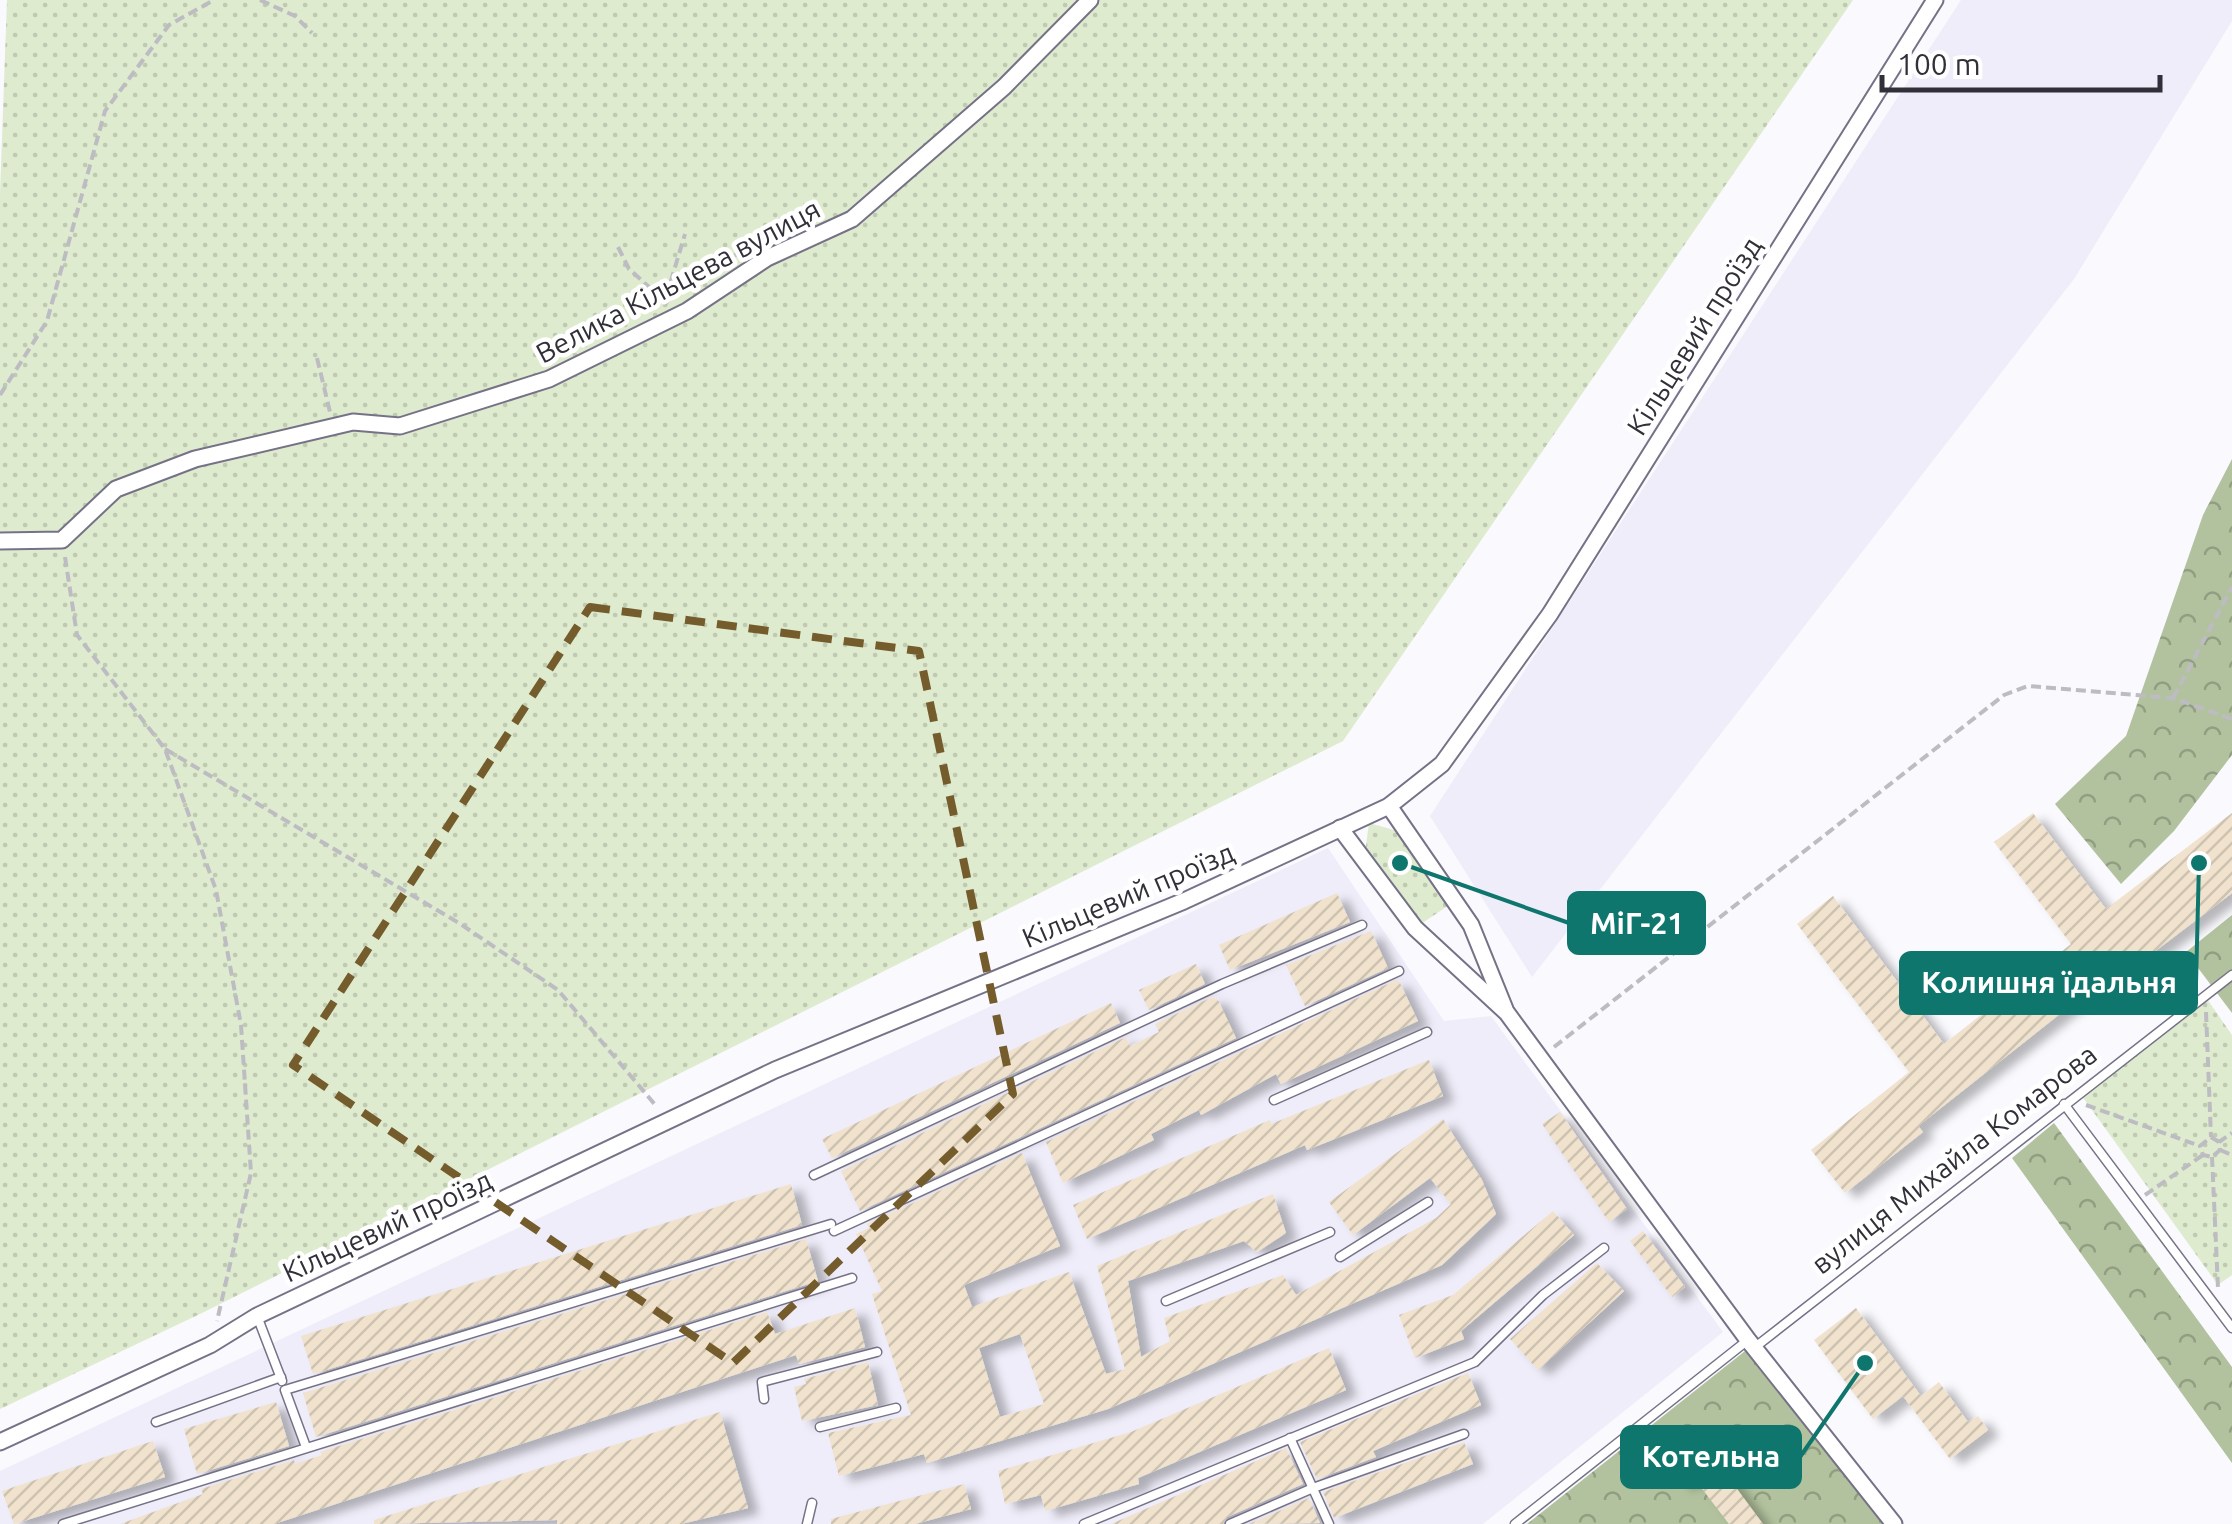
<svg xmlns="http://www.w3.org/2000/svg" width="2232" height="1524" font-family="Ubuntu,sans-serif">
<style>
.built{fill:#eeedf9}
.grass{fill:url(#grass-dots)}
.forest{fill:url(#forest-crowns)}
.building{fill:url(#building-hatch);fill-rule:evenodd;filter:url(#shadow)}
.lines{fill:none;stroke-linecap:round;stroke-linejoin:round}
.service-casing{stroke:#757287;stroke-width:11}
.minor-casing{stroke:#757287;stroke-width:19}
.path{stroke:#bcbcc2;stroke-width:4;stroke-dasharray:10 5;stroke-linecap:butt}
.service{stroke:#fff;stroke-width:8}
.minor{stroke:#fff;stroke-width:15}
.marked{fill:none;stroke:#755c2d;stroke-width:8;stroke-dasharray:20 12;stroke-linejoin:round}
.labels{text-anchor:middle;stroke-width:9;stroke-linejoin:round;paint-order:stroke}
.street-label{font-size:28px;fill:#313039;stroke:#fff}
.leader{fill:none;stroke:#0f766e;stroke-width:4}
.callout-dot{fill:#0f766e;stroke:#fff;stroke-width:4}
.callout{fill:#0f766e;stroke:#0f766e;stroke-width:4}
.callout-label{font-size:30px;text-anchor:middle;font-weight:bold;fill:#fff}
</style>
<defs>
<pattern id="grass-dots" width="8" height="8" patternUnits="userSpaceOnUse" patternTransform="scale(2.5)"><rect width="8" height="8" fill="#dfebcf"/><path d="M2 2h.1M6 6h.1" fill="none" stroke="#c0cab2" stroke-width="1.8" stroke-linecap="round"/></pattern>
<pattern id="forest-crowns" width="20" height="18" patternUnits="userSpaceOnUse" patternTransform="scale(2.5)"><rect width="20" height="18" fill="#b2c29e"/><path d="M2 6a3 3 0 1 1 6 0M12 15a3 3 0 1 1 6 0" fill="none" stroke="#919e82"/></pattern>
<pattern id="building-hatch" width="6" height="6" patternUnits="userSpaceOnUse" patternTransform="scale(2.5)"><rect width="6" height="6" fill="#f0e2cd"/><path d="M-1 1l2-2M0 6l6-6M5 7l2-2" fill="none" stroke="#cec2b1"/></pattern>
<filter id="shadow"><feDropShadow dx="11" dy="6" stdDeviation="5" flood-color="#0004"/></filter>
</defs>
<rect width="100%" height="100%" fill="#f9f9fe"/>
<g class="built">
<path d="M 1961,0 L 2232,0 L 2232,21 L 2074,279 L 1532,977 L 1430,816 Z"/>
<path d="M 1328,848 L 1444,1021 L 1491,1016 L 1723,1332 L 1483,1524 L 0,1524 L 0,1471 Z"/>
</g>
<g class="grass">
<path d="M 7,0 L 1853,0 L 1343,741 L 202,1313 L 0,1409 L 0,194 Z"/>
<path d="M 1369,823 L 1408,834 L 1455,901 L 1415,928 L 1364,860 Z"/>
<path d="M 2205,996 L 2232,1035 L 2232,1275 L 2218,1285 L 2079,1092 Z"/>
</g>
<g class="forest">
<path d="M 2232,459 L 2232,755 L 2174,831 L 2121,884 L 2055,804 L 2126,736 L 2203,515 Z"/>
<path d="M 2232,915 L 2232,1013 L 2186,952 Z"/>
<path d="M 2054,1123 L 2232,1367 L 2232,1463 L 2012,1158 Z"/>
<path d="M 1745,1351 L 1884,1524 L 1527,1524 Z"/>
</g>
<g class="building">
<path d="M 2033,813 L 2106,909 L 2232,813 L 2232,893 L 2150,955 L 2162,969 L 2125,998 L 2108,976 L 1918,1126 L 1923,1132 L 1845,1193 L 1811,1150 L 1909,1072 L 1797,924 L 1833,896 L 1944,1044 L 2071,944 L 1994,842 Z"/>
<path d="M 1337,893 L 1350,922 L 1230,970 L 1219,945 Z"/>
<path d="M 1371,931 L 1388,968 L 1305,1006 L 1286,965 Z"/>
<path d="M 1196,964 L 1205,984 L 1149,1010 L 1139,990 Z"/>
<path d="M 1394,981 L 1399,981 L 1418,1021 L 1281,1084 L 1276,1074 L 1201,1115 L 1199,1110 L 1151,1134 L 1154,1140 L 1063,1183 L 1046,1142 Z"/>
<path d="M 1212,997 L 1218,1000 L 1236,1038 L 860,1211 L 841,1171 L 1126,1037 L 1130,1046 L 1159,1032 L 1155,1024 Z"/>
<path d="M 1111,1003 L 1120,1023 L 832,1158 L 822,1139 Z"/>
<path d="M 1429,1060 L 1443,1096 L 1307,1150 L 1305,1145 L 1087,1239 L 1073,1205 L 1270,1120 L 1271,1124 Z"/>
<path d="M 1560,1112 L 1627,1209 L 1609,1222 L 1542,1124 Z"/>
<path d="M 1443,1119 L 1482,1180 L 1496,1214 L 1442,1265 L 1108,1409 L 927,1463 L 924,1454 L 839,1476 L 828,1433 L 911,1415 L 872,1294 L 882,1291 L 856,1234 L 869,1228 L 867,1224 L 1022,1153 L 1060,1246 L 964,1285 L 972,1307 L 1069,1272 L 1106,1374 L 1125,1369 L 1097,1266 L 1273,1194 L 1286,1233 L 1257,1252 L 1244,1241 L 1128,1281 L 1141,1357 L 1170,1341 L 1164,1318 L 1283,1275 L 1296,1295 L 1436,1218 L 1451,1204 L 1430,1178 L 1353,1235 L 1329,1202 ZM 1020,1334 L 1044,1404 L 1000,1417 L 979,1348 Z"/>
<path d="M 791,1184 L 802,1225 L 313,1374 L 301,1336 Z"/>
<path d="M 1553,1211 L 1574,1235 L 1461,1331 L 1464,1339 L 1415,1358 L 1399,1315 L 1453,1295 Z"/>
<path d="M 1643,1231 L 1685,1287 L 1672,1297 L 1630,1241 Z"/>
<path d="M 806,1239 L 818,1281 L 316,1437 L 303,1393 Z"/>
<path d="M 1597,1263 L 1624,1291 L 1538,1370 L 1510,1339 Z"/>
<path d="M 855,1308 L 865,1347 L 799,1364 L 796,1355 L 274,1524 L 120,1524 L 203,1494 L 201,1489 L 294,1460 L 295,1464 L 322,1455 L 320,1452 L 767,1312 L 775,1334 Z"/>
<path d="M 1856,1308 L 1921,1396 L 1939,1382 L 1968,1422 L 1978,1416 L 1988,1430 L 1950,1459 L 1903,1396 L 1873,1419 L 1814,1340 Z"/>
<path d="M 1329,1348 L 1346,1390 L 1138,1478 L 1139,1484 L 1045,1511 L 1041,1495 L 1005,1504 L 998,1471 L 1131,1432 Z"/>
<path d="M 868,1362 L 878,1405 L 802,1421 L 794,1387 L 806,1384 L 804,1379 Z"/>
<path d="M 1468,1373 L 1481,1405 L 1373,1451 L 1376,1457 L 1317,1479 L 1300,1442 Z"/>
<path d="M 276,1402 L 289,1446 L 197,1474 L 184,1429 Z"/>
<path d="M 720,1412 L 748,1508 L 681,1524 L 557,1524 L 557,1520 L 374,1524 L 374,1520 Z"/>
<path d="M 1700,1439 L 1763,1524 L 1729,1524 L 1693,1477 L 1682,1485 L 1666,1464 Z"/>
<path d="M 153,1441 L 165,1477 L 14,1524 L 2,1491 Z"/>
<path d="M 1464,1442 L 1473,1464 L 1334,1518 L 1323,1492 Z"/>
<path d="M 1286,1448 L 1303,1484 L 1227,1517 L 1223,1524 L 1111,1524 Z"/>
<path d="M 964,1484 L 971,1509 L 915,1524 L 831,1524 L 831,1519 Z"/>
<path d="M 1309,1498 L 1320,1523 L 1249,1524 Z"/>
</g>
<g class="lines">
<g class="service-casing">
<g id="service">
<path d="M 1274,1100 L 1427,1032"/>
<path d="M 2064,1104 L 2232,1328"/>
<path d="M 814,1175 L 1222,984 L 1362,925"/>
<path d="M 834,1231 L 1399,971"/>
<path d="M 1340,1257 L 1428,1202"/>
<path d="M 1166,1301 L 1330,1232"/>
<path d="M 257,1316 L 282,1381"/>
<path d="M 1754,1348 L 2232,975"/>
<path d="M 764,1399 L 762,1382 L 877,1352"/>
<path d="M 156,1422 L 281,1377"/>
<path d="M 820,1427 L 896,1408"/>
<path d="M 1290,1438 L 1329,1524"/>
<path d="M 306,1447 L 285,1390 L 831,1224"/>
<path d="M 63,1524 L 852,1278"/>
<path d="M 807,1524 L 812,1503"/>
<path d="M 1084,1524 L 1475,1362 L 1543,1295 L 1604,1248"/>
<path d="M 1230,1524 L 1313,1488 L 1464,1434"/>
<path d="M 1515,1524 L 1748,1340"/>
</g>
</g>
<g class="minor-casing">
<g id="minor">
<path d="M 0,541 L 62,540 L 116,489 L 195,459 L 353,422 L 400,426 L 549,379 L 687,311 L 767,258 L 852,219 L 1004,87 L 1090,0"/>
<path d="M 1389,806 L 1471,925 L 1505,1009"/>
<path d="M 1340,828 L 1415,928 L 1507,1013 L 1748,1340 L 1894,1524"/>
<path d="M 0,1442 L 210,1345 L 257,1316 L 775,1070 L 1184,901 L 1389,806 L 1442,764 L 1550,614 L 1935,0"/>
</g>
</g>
<g class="path">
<path d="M 260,0 L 295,16 L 312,33"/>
<path d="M 618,247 L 629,269 L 668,304"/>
<path d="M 662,294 L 670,284 L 685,234"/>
<path d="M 317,358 L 330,412"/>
<path d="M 0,395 L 47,321 L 105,111 L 169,25 L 214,0"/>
<path d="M 65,557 L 77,635 L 165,749 L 216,890 L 241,1025 L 251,1173 L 217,1321"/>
<path d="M 2173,698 L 2232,587"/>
<path d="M 165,749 L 459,923 L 558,990 L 657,1107"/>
<path d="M 2206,1012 L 2211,1137"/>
<path d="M 1554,1047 L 2004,695 L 2028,686 L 2173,698 L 2232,719"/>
<path d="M 2086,1105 L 2200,1146"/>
<path d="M 2219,1142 L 2211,1137 L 2200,1146 L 2203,1155 L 2212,1157 L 2220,1150 L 2219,1142 L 2232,1133"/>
<path d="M 2220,1150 L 2232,1155"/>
<path d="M 2212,1157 L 2218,1288"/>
<path d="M 2145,1195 L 2203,1155"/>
</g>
<use href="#service" class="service"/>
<use href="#minor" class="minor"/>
</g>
<path class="marked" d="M 590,607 L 919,651 L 1013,1094 L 733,1363 L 293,1065 Z"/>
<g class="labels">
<g class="street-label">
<text transform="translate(678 281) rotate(-28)" y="10">Велика Кільцева вулиця</text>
<text transform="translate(1694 336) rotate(-58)" y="10">Кільцевий проїзд</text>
<text transform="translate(1128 895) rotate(-23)" y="10">Кільцевий проїзд</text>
<text transform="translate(1954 1159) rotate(-38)" y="10">вулиця Михайла Комарова</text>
<text transform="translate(387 1226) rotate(-25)" y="10">Кільцевий проїзд</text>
</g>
</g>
<path class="leader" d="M1400 863L1569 923M2199 863L2196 983M1865 1363L1800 1457"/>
<g class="callout-dot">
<circle cx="1400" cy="863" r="10"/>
<circle cx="2199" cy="863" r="10"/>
<circle cx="1865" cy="1363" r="10"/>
</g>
<g class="callout">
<rect x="1569" y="893" width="135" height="60" rx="10"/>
<rect x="1901" y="953" width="295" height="60" rx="10"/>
<rect x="1622" y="1427" width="178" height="60" rx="10"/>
</g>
<g class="callout-label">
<text x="1637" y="934">МіГ-21</text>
<text x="2049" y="993">Колишня їдальня</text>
<text x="1711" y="1467">Котельна</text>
</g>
<path d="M1882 75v15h278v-15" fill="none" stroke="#313039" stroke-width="5"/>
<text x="1897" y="75" font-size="30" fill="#313039" stroke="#ffffff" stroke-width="8" paint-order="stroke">100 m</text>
</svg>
